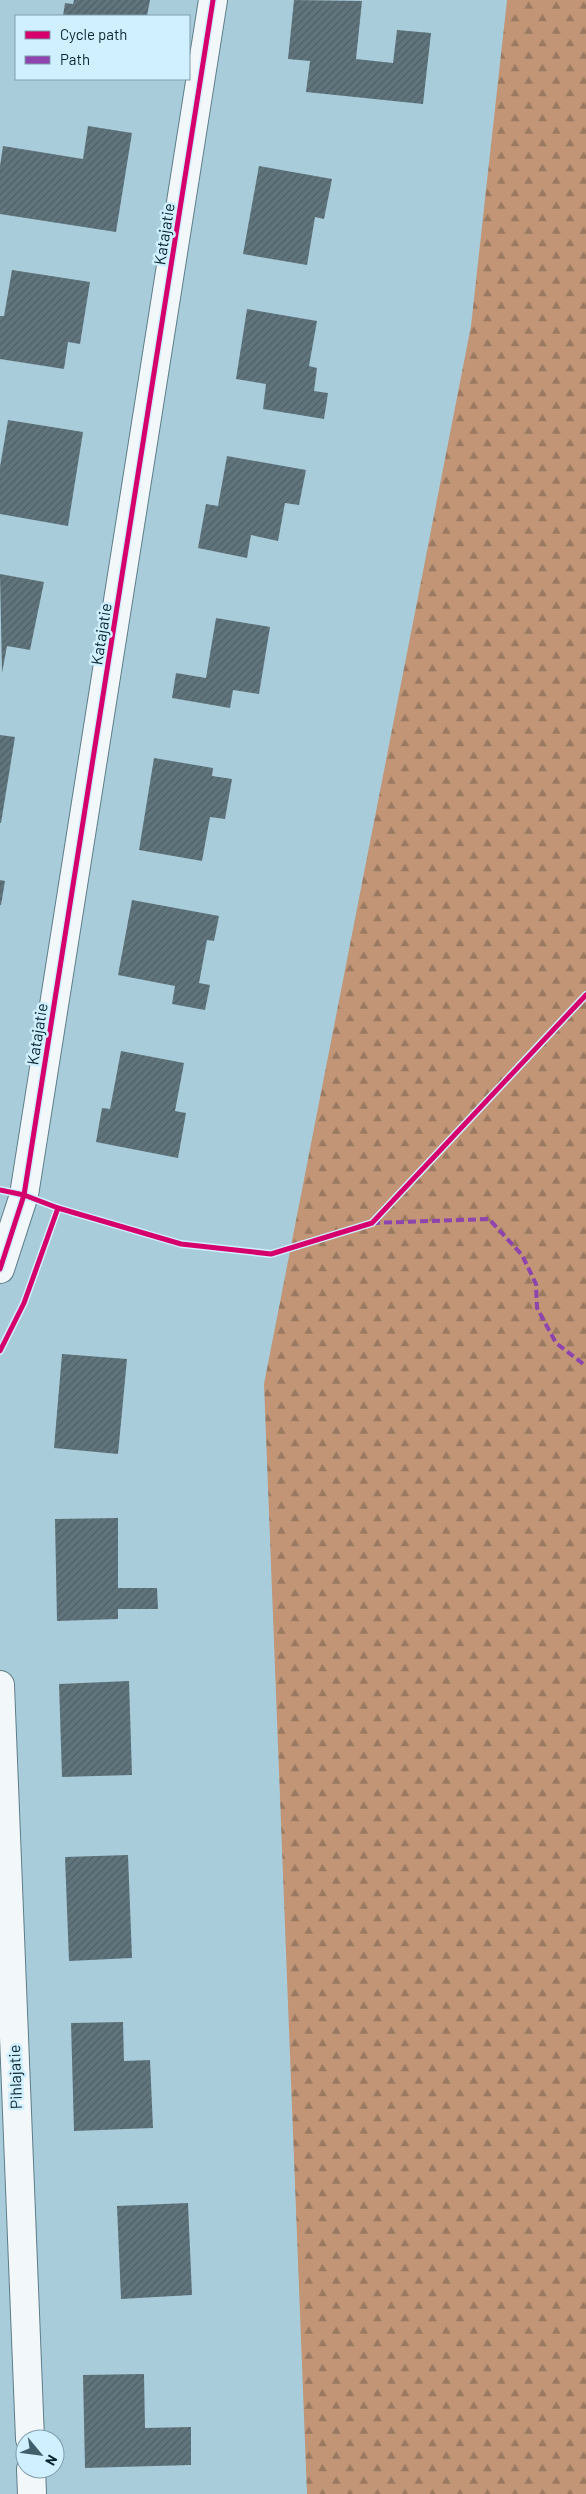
<svg xmlns="http://www.w3.org/2000/svg" width="586" height="2494" font-family="Barlow,sans-serif">
<style>
.forest{fill:url(#forest-firs)}
.building{fill:url(#building-hatch)}
.lines{fill:none;stroke-linecap:round;stroke-linejoin:round}
.street-casing{stroke:#5e7d89;stroke-width:30}
.street{stroke:#f2f7fa;stroke-width:28}
.quiet{stroke:#8e44ad;stroke-width:4;stroke-dasharray:8 4;stroke-linecap:butt}
.cycleway-casing{stroke:#d0f0ff;stroke-width:8}
.cycleway{stroke:#d6006c;stroke-width:5}
.labels{text-anchor:middle;stroke-width:5;stroke-linejoin:round;paint-order:stroke}
.street-label{font-size:16px;fill:#08242f;stroke:#d0f0ff}
</style>
<defs>
<pattern id="forest-firs" width="22" height="20" patternUnits="userSpaceOnUse" patternTransform="scale(1.25)"><rect width="22" height="20" fill="#c19576"/><path d="M5 1l3.5 6h-7zM16 11l3.5 6h-7z" fill="#9b7961"/></pattern>
<pattern id="building-hatch" width="6" height="6" patternUnits="userSpaceOnUse" patternTransform="scale(1.25)"><rect width="6" height="6" fill="#61757d"/><path d="M-1 1l2-2M0 6l6-6M5 7l2-2" fill="none" stroke="#4e6067"/></pattern>
</defs>
<rect width="100%" height="100%" fill="#a9ccdb"/>
<path class="forest" d="M 507,0 L 586,0 L 586,2494 L 307,2494 L 264,1384 L 471,326 Z"/>
<g class="building">
<path d="M 74,0 L 150,0 L 147,16 L 63,16 L 65,3 L 73,4 Z"/>
<path d="M 294,0 L 362,1 L 356,59 L 393,63 L 397,30 L 431,33 L 423,104 L 306,92 L 310,61 L 288,59 Z"/>
<path d="M 88,126 L 132,133 L 116,232 L 0,214 L 0,166 L 3,146 L 83,159 Z"/>
<path d="M 259,166 L 332,179 L 324,219 L 315,217 L 307,265 L 243,254 Z"/>
<path d="M 12,270 L 90,282 L 80,344 L 68,342 L 64,369 L 0,359 L 0,316 L 4,316 Z"/>
<path d="M 247,309 L 317,321 L 309,366 L 317,368 L 314,391 L 328,393 L 324,419 L 263,409 L 266,384 L 236,379 Z"/>
<path d="M 8,420 L 83,432 L 68,526 L 0,514 L 0,467 Z"/>
<path d="M 227,456 L 306,470 L 299,505 L 285,503 L 278,541 L 251,535 L 247,558 L 198,548 L 206,504 L 218,506 Z"/>
<path d="M 0,574 L 44,582 L 30,650 L 7,646 L 2,673 Z"/>
<path d="M 216,618 L 270,627 L 259,694 L 233,690 L 230,708 L 172,698 L 176,673 L 206,678 Z"/>
<path d="M 0,735 L 15,737 L 1,823 L 0,823 Z"/>
<path d="M 154,758 L 213,768 L 212,776 L 232,779 L 225,819 L 210,817 L 202,861 L 139,850 Z"/>
<path d="M 0,880 L 5,881 L 1,905 L 0,905 Z"/>
<path d="M 132,900 L 219,916 L 214,941 L 207,940 L 199,983 L 210,985 L 205,1010 L 172,1004 L 175,986 L 118,975 Z"/>
<path d="M 121,1051 L 184,1063 L 175,1111 L 186,1113 L 178,1158 L 96,1142 L 102,1108 L 110,1109 Z"/>
<path d="M 62,1354 L 127,1359 L 118,1454 L 54,1448 Z"/>
<path d="M 118,1518 L 118,1588 L 157,1588 L 158,1609 L 118,1609 L 118,1619 L 57,1621 L 55,1519 Z"/>
<path d="M 129,1681 L 132,1775 L 62,1777 L 59,1684 Z"/>
<path d="M 128,1855 L 132,1958 L 69,1961 L 65,1857 Z"/>
<path d="M 123,2022 L 124,2061 L 150,2060 L 153,2128 L 74,2131 L 71,2023 Z"/>
<path d="M 188,2203 L 192,2295 L 121,2299 L 117,2206 Z"/>
<path d="M 144,2374 L 145,2428 L 191,2427 L 191,2465 L 85,2468 L 83,2375 Z"/>
</g>
<g class="lines">
<g class="street-casing">
<g id="street">
<path d="M 0,1269 L 24,1195 L 213,0"/>
<path d="M 0,1685 L 30,2439"/>
<path d="M 31,2469 L 32,2494"/>
</g>
</g>
<use href="#street" class="street"/>
<path class="quiet" d="M 372,1223 L 489,1219 L 522,1255 L 536,1284 L 537,1308 L 556,1343 L 586,1366"/>
<g class="cycleway-casing">
<g id="cycleway">
<path d="M 0,1190 L 24,1195 L 58,1208 L 181,1244 L 271,1254 L 372,1223 L 586,995"/>
<path d="M 0,1269 L 24,1195 L 213,0"/>
<path d="M 0,1351 L 24,1303 L 58,1208"/>
</g>
</g>
<use href="#cycleway" class="cycleway"/>
</g>
<g class="labels">
<g class="street-label">
<text transform="translate(164 234) rotate(-81)" y="6">Katajatie</text>
<text transform="translate(101 634) rotate(-81)" y="6">Katajatie</text>
<text transform="translate(37 1034) rotate(-81)" y="6">Katajatie</text>
<text transform="translate(15 2077) rotate(-92)" y="6">Pihlajatie</text>
</g>
</g>
<rect x="15" y="15" width="175" height="65" fill="#d0f0ff" stroke="#809eac"/>
<rect x="25" y="31" width="25" height="8" fill="#d6006c" stroke="#809eac"/>
<text x="60" y="40" font-size="15" fill="#08242f">Cycle path</text>
<rect x="25" y="56" width="25" height="8" fill="#8e44ad" stroke="#809eac"/>
<text x="60" y="65" font-size="15" fill="#08242f">Path</text>
<g transform="translate(40 2454) rotate(119)"><circle r="24" fill="#d0f0ff" stroke="#809eac"/>
<path d="M0-4L9 19L0 12L-9 19Z" fill="#405f6b"/>
<text y="-8" font-size="14" font-weight="bold" text-anchor="middle" fill="#08242f">N</text>
</g>
</svg>
